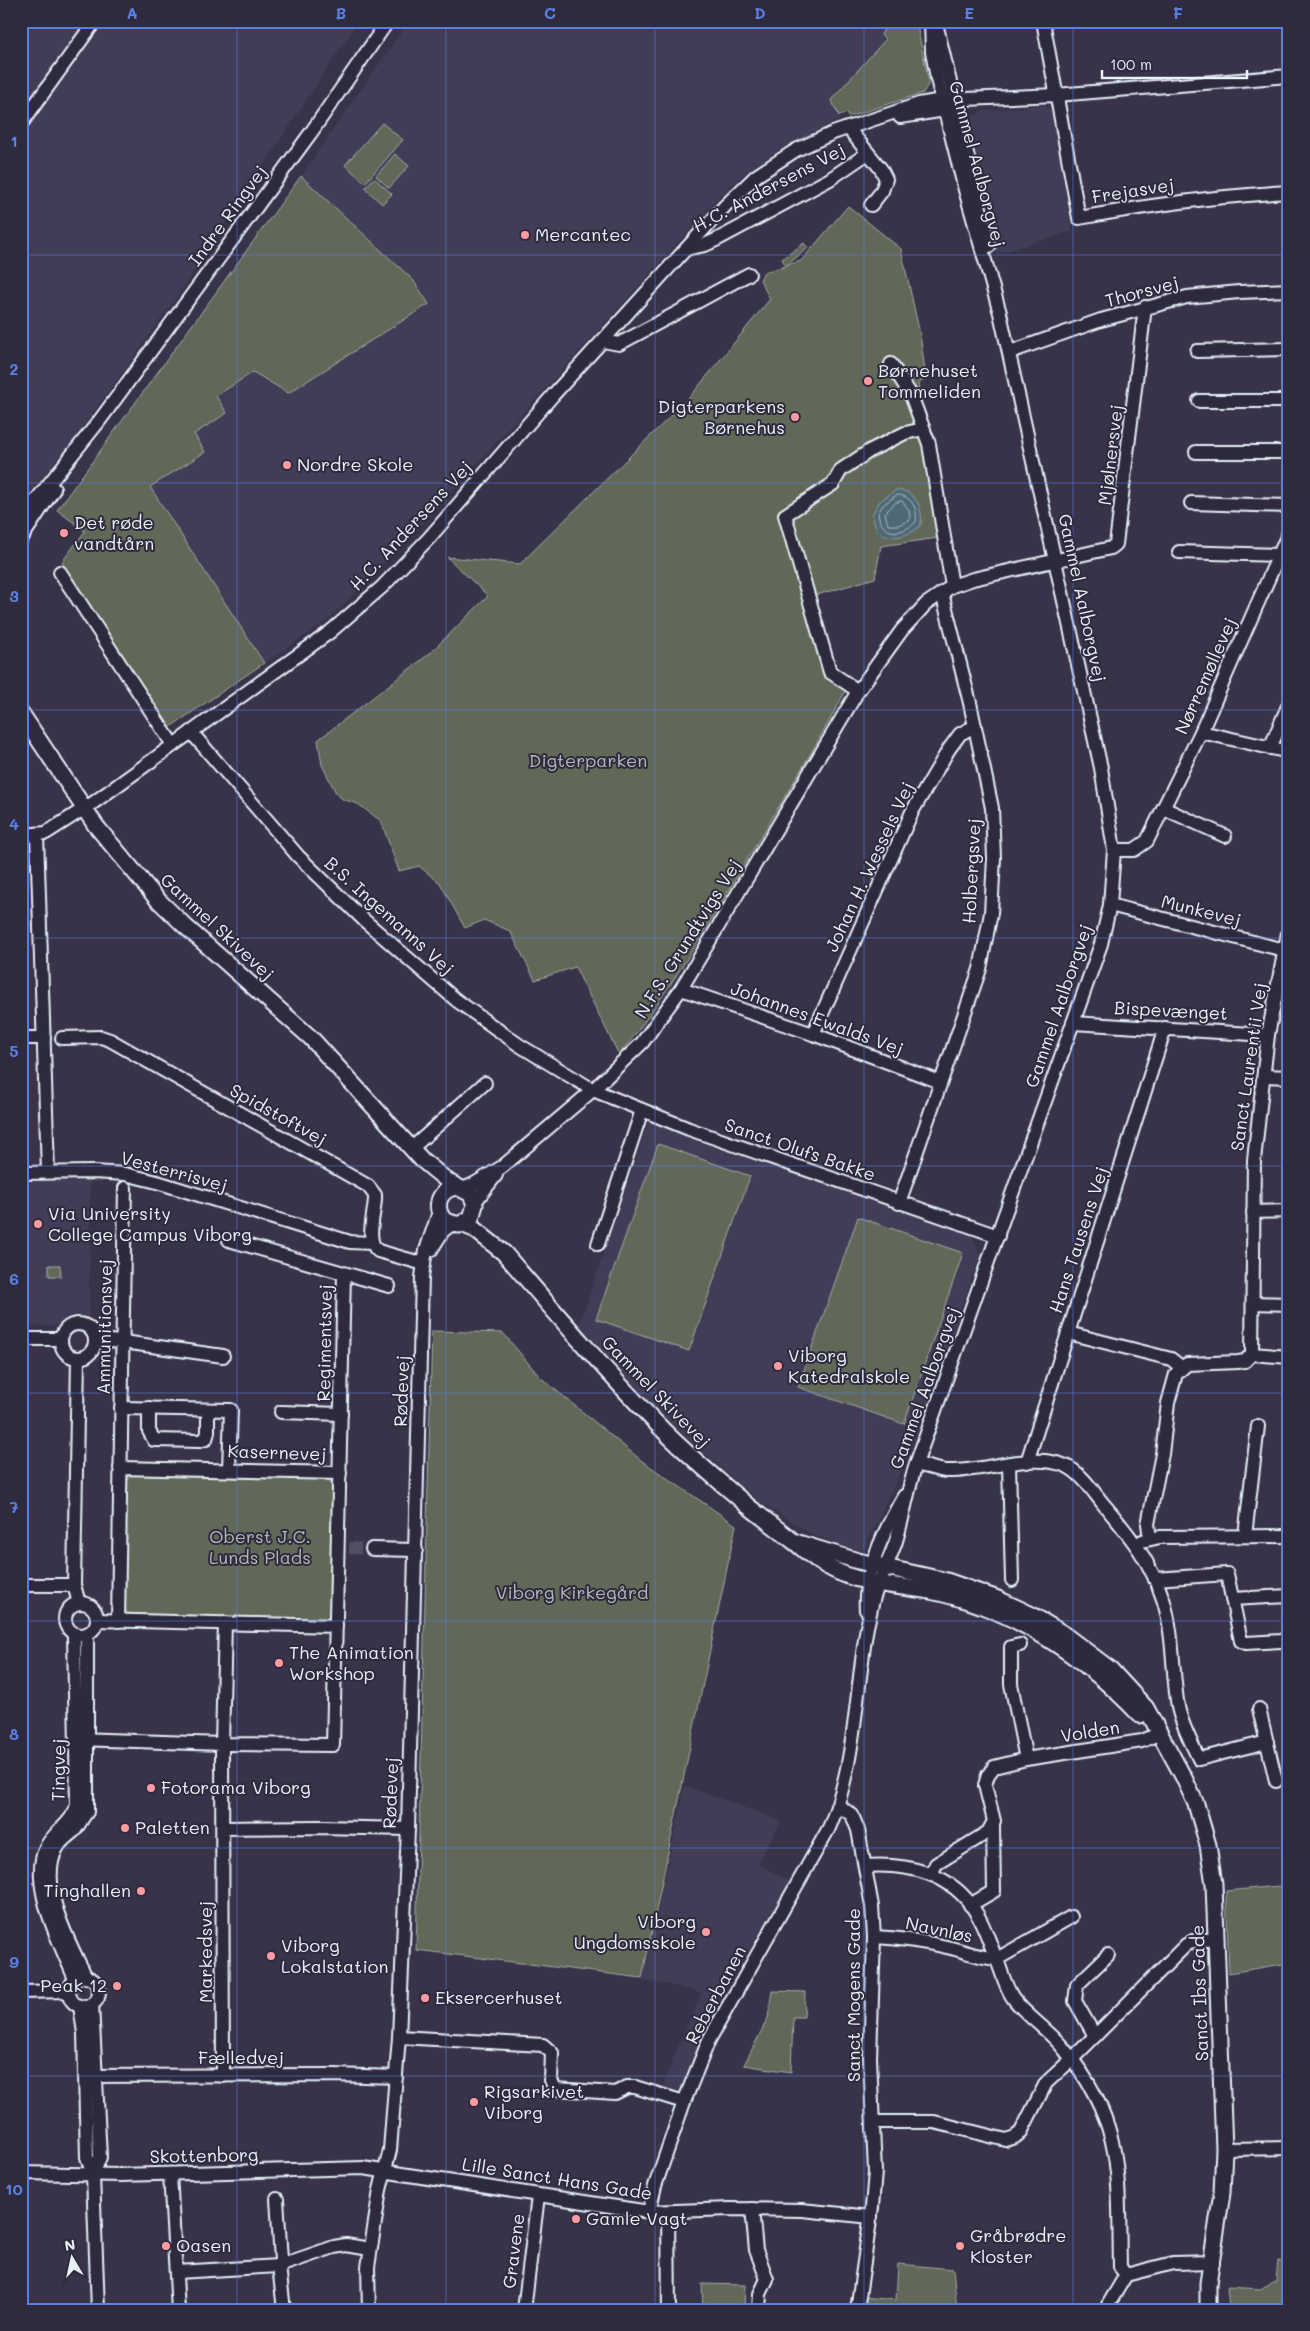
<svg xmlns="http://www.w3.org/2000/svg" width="1310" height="2331" font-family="Mali,sans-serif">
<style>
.built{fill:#433e57}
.green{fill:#626759;stroke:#a5aca8}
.water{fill:#4f6876;stroke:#8c9faa}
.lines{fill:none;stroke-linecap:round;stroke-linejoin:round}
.shore{stroke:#abbac4;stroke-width:1}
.minor-tunnel{stroke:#525063;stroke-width:12;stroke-dasharray:12 6;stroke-linecap:butt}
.minor-casing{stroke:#e8f1f8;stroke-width:16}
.major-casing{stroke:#e8f1f8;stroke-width:19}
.minor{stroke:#2f2a3d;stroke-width:12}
.major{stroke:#2f2a3d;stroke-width:15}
.grid{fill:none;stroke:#5a7fe2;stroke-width:1;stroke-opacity:0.55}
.poi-dot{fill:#ff9aa2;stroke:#2f2a3d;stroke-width:2}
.labels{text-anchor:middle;stroke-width:4;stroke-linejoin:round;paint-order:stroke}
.street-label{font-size:18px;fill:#e8f1f8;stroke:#2f2a3d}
.poi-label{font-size:18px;fill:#e8f1f8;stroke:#2f2a3d;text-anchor:start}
.park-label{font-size:18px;fill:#b2bab8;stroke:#2f2a3d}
.neatline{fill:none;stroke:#5a7fe2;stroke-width:2}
.grid-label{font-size:16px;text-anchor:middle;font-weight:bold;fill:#5a7fe2}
</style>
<rect width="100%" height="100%" fill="#383349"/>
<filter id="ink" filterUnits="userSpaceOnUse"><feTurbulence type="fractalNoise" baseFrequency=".02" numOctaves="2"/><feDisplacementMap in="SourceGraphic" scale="10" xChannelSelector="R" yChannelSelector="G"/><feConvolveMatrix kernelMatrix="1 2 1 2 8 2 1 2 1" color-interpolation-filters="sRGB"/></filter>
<g filter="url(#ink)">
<g class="built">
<path d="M 21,21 L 358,21 L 175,300 L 68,447 L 21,503 Z"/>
<path d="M 409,21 L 916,21 L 929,83 L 923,93 L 848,117 L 847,113 L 839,116 L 839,120 L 783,147 L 744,174 L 726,190 L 406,541 L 329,619 L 169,728 L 62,562 L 90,532 L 73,502 Z"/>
<path d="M 1044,105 L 1050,109 L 1052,114 L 1072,231 L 997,254 L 969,126 L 969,120 L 973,116 L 984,111 Z"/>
<path d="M 649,1121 L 971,1234 L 980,1255 L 914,1441 L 866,1546 L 862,1550 L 856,1551 L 811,1534 L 759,1501 L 651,1406 L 579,1325 Z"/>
<path d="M 90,1180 L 89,1316 L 70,1315 L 57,1326 L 21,1325 L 21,1181 Z"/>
<path d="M 685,1786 L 781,1821 L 758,1864 L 790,1882 L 715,2005 L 695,2051 L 679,2093 L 662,2089 L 679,2044 L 702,1993 L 671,1985 L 642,1981 Z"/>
</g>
<g class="green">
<path d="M 895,21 L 916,21 L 929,83 L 923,93 L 848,117 L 847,113 L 839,116 L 831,100 L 886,39 L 881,35 L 886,24 Z"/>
<path d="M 382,123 L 403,140 L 365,183 L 345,165 Z"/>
<path d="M 395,154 L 409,166 L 389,188 L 376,176 Z"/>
<path d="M 301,176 L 413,280 L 429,304 L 288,393 L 253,372 L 216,396 L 227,413 L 194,434 L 205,452 L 150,487 L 264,663 L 169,728 L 62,562 L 85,531 L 57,510 Z"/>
<path d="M 374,178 L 392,194 L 382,204 L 365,188 Z"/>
<path d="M 848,206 L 901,249 L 920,334 L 926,378 L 918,384 L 938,538 L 881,546 L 875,578 L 813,596 L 832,667 L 851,680 C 822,738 787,792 754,848 C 711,920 672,989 619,1055 L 575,967 L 535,980 L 510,931 L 484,920 L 465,928 L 440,883 L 419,866 L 399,871 L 381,821 L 358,804 L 342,799 L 336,793 L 322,765 L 318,740 L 429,654 L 488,596 L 447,557 L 520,564 L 689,398 L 770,299 L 760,280 L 764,272 L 786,266 L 782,259 L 804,243 L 808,248 L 787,265 L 801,261 Z"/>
<path d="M 1289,964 L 1289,1023 L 1278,1022 L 1288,969 Z"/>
<path d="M 658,1144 L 750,1176 L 689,1351 L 596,1319 Z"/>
<path d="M 858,1217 L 963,1253 L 904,1424 L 798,1387 Z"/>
<path d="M 49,1265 L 60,1265 L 61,1276 L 49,1276 Z"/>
<path d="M 432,1331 L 503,1333 L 540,1377 L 642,1461 L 736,1525 L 642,1978 L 416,1950 Z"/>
<path d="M 133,1474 L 324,1477 L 329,1479 L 333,1488 L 331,1613 L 324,1620 L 130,1615 L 123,1607 L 126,1487 L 129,1477 Z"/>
<path d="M 1289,1885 L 1289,1963 L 1229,1973 L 1226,1891 Z"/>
<path d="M 772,1991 L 805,1992 L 804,2017 L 793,2017 L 791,2072 L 744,2065 L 768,2018 Z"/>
<path d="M 1278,2261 L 1289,2262 L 1289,2310 L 1229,2310 L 1227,2287 L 1261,2289 L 1272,2281 L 1276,2281 Z"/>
<path d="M 898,2264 L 953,2269 L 957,2310 L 862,2310 L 862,2297 L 896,2300 Z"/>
<path d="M 702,2284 L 745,2285 L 744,2310 L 703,2310 Z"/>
</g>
<path class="water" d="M 896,490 C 915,490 923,507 921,524 C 915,534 894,540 883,535 C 876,532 874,521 872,514 L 880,501 Z"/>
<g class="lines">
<g class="shore">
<path d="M 897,495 C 912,495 918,510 916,522 C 901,536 881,536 878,513 L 883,505 Z"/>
<path d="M 902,501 L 909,510 L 910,520 L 898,525 L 888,525 L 885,513 L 895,503 Z"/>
</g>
<path class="minor-tunnel" d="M 349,1548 L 372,1549"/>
<g class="minor-casing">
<g id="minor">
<path d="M 1043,21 L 1079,218 C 1149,205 1217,196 1289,192"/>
<path d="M 936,23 L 989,246"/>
<path d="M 900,117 L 952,109"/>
<path d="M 21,124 L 95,21"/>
<path d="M 848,128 L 881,169 L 886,179 L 882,191 L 871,205"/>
<path d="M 686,249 L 705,245 L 718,239 L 830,179 L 868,153"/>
<path d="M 603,341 L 619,344 L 749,274"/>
<path d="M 1197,351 L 1289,349"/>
<path d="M 1010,352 L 1101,320 L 1187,297 L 1239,292 L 1289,290"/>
<path d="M 891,364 L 911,395 L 929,444 L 952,586"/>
<path d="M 1199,401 L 1289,401"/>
<path d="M 1196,452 L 1289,452"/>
<path d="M 1191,503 L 1289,506"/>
<path d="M 21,519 L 100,420 L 310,134 L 388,21"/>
<path d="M 21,539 L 54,489"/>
<path d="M 1179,552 L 1278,555"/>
<path d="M 60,572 L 173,745"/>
<path d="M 858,691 L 830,672 L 785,515 L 833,484 L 841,470 L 871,450 L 905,433 L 924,429"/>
<path d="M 191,732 L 298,856 L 365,921 L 456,1000 L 519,1045 L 593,1090 L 689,1129 L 998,1236"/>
<path d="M 1201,732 L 1289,752"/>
<path d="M 1270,748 L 1289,704"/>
<path d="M 1163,808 L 1225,836"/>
<path d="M 21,835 L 46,833 L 93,803 L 330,632 L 382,587 L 429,538 L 554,394 L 725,206 L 756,176 L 796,150 L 833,133 L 919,104 L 942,100 L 1056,95 L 1289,76"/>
<path d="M 37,835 L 48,1172"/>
<path d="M 1114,850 L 1134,850 L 1147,841 L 1201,732 L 1289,532"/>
<path d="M 1110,905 L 1284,950"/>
<path d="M 681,989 L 813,1034 L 940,1082"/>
<path d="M 1073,1023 L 1268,1035"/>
<path d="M 813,1034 L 912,812 L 949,749 L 960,734 L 975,726"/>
<path d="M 21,1038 L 44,1038"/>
<path d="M 62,1038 L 101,1037 L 110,1040 L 368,1186 L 375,1195 C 376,1211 364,1240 378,1251 L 424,1264"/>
<path d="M 1264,1076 L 1289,1077"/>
<path d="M 412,1148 L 485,1083"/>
<path d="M 21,1173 L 94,1172 L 125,1174 L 157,1182 L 350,1242 L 372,1243"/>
<path d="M 463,1189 L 474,1184 L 502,1167 L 593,1090 L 642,1043 L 681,989 L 858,691 L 902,630 L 926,604 L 942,593 L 952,586 L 973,579 L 1111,548 L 1116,544 L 1145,307"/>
<path d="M 475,1202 L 496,1175"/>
<path d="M 899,1203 L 980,969 L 991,913 L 994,858 L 992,808 L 970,703 L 942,593"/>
<path d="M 1253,1212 L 1289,1211"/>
<path d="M 229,1240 L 389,1286"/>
<path d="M 598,1244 L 642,1110"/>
<path d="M 431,1250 L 443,1231 L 452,1224"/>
<path d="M 1253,1303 L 1289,1304"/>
<circle cx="78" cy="1341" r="17"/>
<path d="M 1068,1333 L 1171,1359 L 1181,1367"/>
<path d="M 21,1339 L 61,1339"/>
<path d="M 96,1340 L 123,1342 L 223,1356"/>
<path d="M 1252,1354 L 1289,1357"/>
<path d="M 78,1358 L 74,1585 L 79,1603"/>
<path d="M 121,1408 L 231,1410 L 229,1470"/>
<path d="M 149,1408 L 149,1431 L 154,1440 L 199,1441 L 206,1439 L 208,1432 L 208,1410"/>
<path d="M 281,1412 L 341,1414"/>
<path d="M 1027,1462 L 1165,1028"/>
<path d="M 916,1464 C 926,1466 936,1470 946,1471 C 982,1473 1031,1451 1066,1466 C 1082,1473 1094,1493 1105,1506 C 1132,1538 1151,1562 1164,1602 C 1174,1636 1172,1672 1178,1707 C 1182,1726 1191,1742 1199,1759 L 1267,1742"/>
<path d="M 1009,1464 L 1012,1580"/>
<path d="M 120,1468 L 340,1473"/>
<path d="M 1245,1536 L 1258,1426"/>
<path d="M 1150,1538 L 1148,1524 L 1162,1454 L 1168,1403 L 1176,1374 L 1187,1364 L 1238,1362 L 1245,1361 L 1252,1354 L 1254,1160 L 1268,1035 L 1289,928"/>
<path d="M 1142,1541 L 1160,1537 L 1289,1536"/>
<path d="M 372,1549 L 416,1550"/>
<path d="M 1155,1579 L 1227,1574 L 1241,1641 L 1246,1643 L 1281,1641 L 1289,1638"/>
<path d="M 21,1585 L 74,1585"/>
<path d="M 1232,1599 L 1289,1596"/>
<circle cx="81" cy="1619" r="16"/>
<path d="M 866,1610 C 863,1574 886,1527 904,1496"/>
<path d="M 97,1620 L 336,1626"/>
<path d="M 118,1621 L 125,1188"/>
<path d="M 225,1623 L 222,1744 L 333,1745 L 344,1274"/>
<path d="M 74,1634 L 77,1805 C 72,1824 54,1831 46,1847 C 28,1884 61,1945 75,1979"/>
<path d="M 1020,1645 L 1011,1647 L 1011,1684 L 1026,1759"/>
<path d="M 1259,1709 L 1276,1781"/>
<path d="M 77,1739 L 222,1744 L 223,2076"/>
<path d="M 839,1806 L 852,1815 L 858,1830 L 872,1906 L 874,1937 L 870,2058 L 875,2172 L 872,2207 L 857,2310"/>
<path d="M 223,1828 L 320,1827 L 408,1829"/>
<path d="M 865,1866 C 907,1863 952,1873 975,1911 C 984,1924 989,1941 995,1956 C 1002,1970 1004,1985 1013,1998 C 1027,2017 1049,2030 1064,2049 C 1125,2122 1118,2178 1120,2267 L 1126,2275"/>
<path d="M 931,1874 L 936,1864 L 988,1832 L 994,1821 L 985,1785 L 988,1775 L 994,1767 L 1026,1759 L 1142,1741 L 1158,1734"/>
<path d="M 970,1905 L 994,1891 L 993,1826"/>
<path d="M 874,1937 C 900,1938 926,1942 951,1948 C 967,1952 981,1958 997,1959 L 1071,1917"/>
<circle cx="84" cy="1992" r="15"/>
<path d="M 86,1977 C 70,1944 38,1887 56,1850 C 60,1841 67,1837 74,1831 C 79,1825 82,1818 87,1812 L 87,1634"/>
<path d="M 21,1992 L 69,1991"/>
<path d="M 92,2004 L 100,2157 L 93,2175"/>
<path d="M 80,2006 L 84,2033 L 87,2157 L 93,2175 L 98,2310"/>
<path d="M 1095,2036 L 1075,2001 L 1077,1985 L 1108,1955"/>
<path d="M 399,2037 L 543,2045 L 552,2053 L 551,2080 L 555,2089 L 615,2093 L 627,2087 L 635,2087 L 684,2102"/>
<path d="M 86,2076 L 334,2075 L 396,2077"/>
<path d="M 873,2122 L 934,2122 L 1006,2140 L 1015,2137 L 1021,2132 L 1046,2083 L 1072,2059 L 1186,1945 L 1193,1941 L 1217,1939"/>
<path d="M 1224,2149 L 1289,2148"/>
<path d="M 21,2173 L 120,2175 L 363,2168 L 649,2212 L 730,2209 L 802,2210 L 871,2217"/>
<path d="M 170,2174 L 178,2310"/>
<path d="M 277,2199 L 281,2260 L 279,2266 L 284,2310"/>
<path d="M 752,2209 L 756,2250 L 767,2279 L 760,2294 L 759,2310"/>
<path d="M 649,2212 L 655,2186 L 684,2102 L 709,2040 L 829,1828 C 856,1764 855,1695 867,1627 C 870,1616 871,1604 875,1594 C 881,1576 890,1559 896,1541 C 904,1515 908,1489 916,1464 L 1101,944 L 1110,905 L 1114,850 L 1101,768 L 1000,313 L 965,190 L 938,83 L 932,52 L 931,21"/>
<path d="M 668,2212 L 669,2310"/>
<path d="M 177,2272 L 279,2266 L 334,2247 L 346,2245 L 370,2249"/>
<path d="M 1126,2275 L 1173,2263 L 1213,2262"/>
<path d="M 369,2310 L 368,2267 L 380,2190 L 390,2150 L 399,2037 L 408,1829 L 422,1277 L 426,1250 L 439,1212"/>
<path d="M 524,2310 L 538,2196"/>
<path d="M 1105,2310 L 1126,2275"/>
</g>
</g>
<g class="major-casing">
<g id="major">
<path d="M 21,713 L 96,826 L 157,899 L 185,926 L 311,1038 L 422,1160 L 450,1183 L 471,1194 L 475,1205 L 471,1218 L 459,1225 L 445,1221 C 433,1208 438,1190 456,1187"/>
<path d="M 462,1224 L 474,1229 L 504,1253 C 554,1311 604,1370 658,1425 C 686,1454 718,1480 748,1506 C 763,1518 778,1529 793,1541 C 806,1551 817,1562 832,1569 C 863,1585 897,1585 930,1591 C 1012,1607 1084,1656 1140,1715"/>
<path d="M 795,1542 L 858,1561 L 947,1581 L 998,1599 L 1032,1615 L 1062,1633 L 1110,1669 L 1146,1708 L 1184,1778 L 1196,1804 L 1208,1845 L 1214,1884 L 1224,2149 L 1222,2193 L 1208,2283 L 1208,2310"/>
</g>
</g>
<use href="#minor" class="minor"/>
<use href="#major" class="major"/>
</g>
</g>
<path class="grid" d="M 237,21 L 237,2310M 446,21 L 446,2310M 655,21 L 655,2310M 864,21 L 864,2310M 1073,21 L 1073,2310M 21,255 L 1289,255M 21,483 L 1289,483M 21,710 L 1289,710M 21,938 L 1289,938M 21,1166 L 1289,1166M 21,1393 L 1289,1393M 21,1621 L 1289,1621M 21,1848 L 1289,1848M 21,2076 L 1289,2076"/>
<g class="poi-dot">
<circle cx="525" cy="235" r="5"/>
<circle cx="868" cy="381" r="5"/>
<circle cx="795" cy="417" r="5"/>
<circle cx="287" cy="465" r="5"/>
<circle cx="64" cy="533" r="5"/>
<circle cx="38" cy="1224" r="5"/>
<circle cx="778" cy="1366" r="5"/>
<circle cx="279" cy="1663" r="5"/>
<circle cx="151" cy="1788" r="5"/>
<circle cx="125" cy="1828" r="5"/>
<circle cx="141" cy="1891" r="5"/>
<circle cx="706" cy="1932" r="5"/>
<circle cx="271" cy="1956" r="5"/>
<circle cx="117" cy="1986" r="5"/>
<circle cx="425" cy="1998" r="5"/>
<circle cx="474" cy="2102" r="5"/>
<circle cx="576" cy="2219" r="5"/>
<circle cx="166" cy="2246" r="5"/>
<circle cx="960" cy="2246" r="5"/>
</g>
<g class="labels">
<g class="street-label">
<text transform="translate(977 164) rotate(75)" y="6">Gammel Aalborgvej</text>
<text transform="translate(769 188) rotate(-28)" y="6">H.C. Andersens Vej</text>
<text transform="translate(1133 191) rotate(-9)" y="6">Frejasvej</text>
<text transform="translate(228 216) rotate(-54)" y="6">Indre Ringvej</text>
<text transform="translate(1142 292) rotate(-15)" y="6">Thorsvej</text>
<text transform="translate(1111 455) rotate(-83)" y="6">Mjølnersvej</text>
<text transform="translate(411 526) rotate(-47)" y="6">H.C. Andersens Vej</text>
<text transform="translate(1082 598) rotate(78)" y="6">Gammel Aalborgvej</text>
<text transform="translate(1206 676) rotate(-66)" y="6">Nørremøllevej</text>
<text transform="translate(870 867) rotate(-65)" y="6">Johan H. Wessels Vej</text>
<text transform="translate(972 871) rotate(-87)" y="6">Holbergsvej</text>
<text transform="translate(1201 911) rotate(14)" y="6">Munkevej</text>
<text transform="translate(389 916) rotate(42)" y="6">B.S. Ingemanns Vej</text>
<text transform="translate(217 927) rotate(43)" y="6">Gammel Skivevej</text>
<text transform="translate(688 939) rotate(-58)" y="6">N.F.S. Grundtvigs Vej</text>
<text transform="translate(1059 1006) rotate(-71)" y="6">Gammel Aalborgvej</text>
<text transform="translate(1171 1011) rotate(3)" y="6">Bispevænget</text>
<text transform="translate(817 1019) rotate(20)" y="6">Johannes Ewalds Vej</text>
<text transform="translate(1249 1067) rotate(-82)" y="6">Sanct Laurentii Vej</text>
<text transform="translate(278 1115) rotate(29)" y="6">Spidstoftvej</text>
<text transform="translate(800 1150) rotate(19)" y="6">Sanct Olufs Bakke</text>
<text transform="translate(174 1172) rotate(15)" y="6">Vesterrisvej</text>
<text transform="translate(1079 1240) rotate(-72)" y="6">Hans Tausens Vej</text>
<text transform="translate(105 1327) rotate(-89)" y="6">Ammunitionsvej</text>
<text transform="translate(325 1343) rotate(-89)" y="6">Regimentsvej</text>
<text transform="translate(925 1388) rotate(-70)" y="6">Gammel Aalborgvej</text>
<text transform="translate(402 1391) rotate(-88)" y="6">Rødevej</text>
<text transform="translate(656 1392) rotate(46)" y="6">Gammel Skivevej</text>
<text transform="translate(277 1453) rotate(2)" y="6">Kasernevej</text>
<text transform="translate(1090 1732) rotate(-9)" y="6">Volden</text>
<text transform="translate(59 1770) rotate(-89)" y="6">Tingvej</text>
<text transform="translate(391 1793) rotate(-88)" y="6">Rødevej</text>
<text transform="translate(939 1930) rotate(12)" y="6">Navnløs</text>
<text transform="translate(206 1952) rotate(-90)" y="6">Markedsvej</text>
<text transform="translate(1200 1993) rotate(-92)" y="6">Sanct Ibs Gade</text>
<text transform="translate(716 1995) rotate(-62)" y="6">Reberbanen</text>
<text transform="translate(854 1995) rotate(-90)" y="6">Sanct Mogens Gade</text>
<text x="241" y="2064">Fælledvej</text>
<text transform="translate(204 2156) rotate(-1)" y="6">Skottenborg</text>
<text transform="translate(557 2179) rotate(9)" y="6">Lille Sanct Hans Gade</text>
<text transform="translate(514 2251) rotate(-83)" y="6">Gravene</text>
</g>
<g class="poi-label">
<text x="535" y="241">Mercantec</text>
<text x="878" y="377">Børnehuset<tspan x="878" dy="21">Tommeliden</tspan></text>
<text x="785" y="413" text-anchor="end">Digterparkens<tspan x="785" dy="21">Børnehus</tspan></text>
<text x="297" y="471">Nordre Skole</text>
<text x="74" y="529">Det røde<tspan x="74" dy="21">vandtårn</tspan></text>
<text x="48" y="1220">Via University<tspan x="48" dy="21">College Campus Viborg</tspan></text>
<text x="788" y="1362">Viborg<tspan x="788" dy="21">Katedralskole</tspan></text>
<text x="289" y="1659">The Animation<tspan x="289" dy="21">Workshop</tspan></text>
<text x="161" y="1794">Fotorama Viborg</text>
<text x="135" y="1834">Paletten</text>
<text x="131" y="1897" text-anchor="end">Tinghallen</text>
<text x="696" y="1928" text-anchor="end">Viborg<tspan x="696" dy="21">Ungdomsskole</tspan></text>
<text x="281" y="1952">Viborg<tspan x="281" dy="21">Lokalstation</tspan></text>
<text x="107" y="1992" text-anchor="end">Peak 12</text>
<text x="435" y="2004">Eksercerhuset</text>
<text x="484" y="2098">Rigsarkivet<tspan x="484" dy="21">Viborg</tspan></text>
<text x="586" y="2225">Gamle Vagt</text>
<text x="970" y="2242">Gråbrødre<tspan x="970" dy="21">Kloster</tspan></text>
<text x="176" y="2252">Oasen</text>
</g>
<g class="park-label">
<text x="588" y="767">Digterparken</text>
<text x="260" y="1543">Oberst J.C.<tspan x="260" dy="21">Lunds Plads</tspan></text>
<text x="572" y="1599">Viborg Kirkegård</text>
</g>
</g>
<rect width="1310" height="2331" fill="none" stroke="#2f2a3d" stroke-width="55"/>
<g transform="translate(72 2258) rotate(351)" stroke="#2f2a3d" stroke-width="4" paint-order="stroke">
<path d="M0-4L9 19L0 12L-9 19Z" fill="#e8f1f8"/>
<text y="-8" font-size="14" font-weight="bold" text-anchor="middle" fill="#e8f1f8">N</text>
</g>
<path d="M1102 70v8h145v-8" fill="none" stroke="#e8f1f8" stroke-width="2.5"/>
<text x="1110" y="70" font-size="15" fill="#e8f1f8" stroke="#2f2a3d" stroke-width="4" paint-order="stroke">100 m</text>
<rect x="28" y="28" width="1254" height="2276" class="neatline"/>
<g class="grid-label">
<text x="132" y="19">A</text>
<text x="341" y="19">B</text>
<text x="550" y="19">C</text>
<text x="760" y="19">D</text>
<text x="969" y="19">E</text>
<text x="1178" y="19">F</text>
<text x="14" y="147">1</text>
<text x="14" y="375">2</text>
<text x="14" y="602">3</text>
<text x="14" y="830">4</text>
<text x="14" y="1057">5</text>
<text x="14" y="1285">6</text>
<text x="14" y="1513">7</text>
<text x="14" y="1740">8</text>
<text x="14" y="1968">9</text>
<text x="14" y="2195">10</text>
</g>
</svg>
